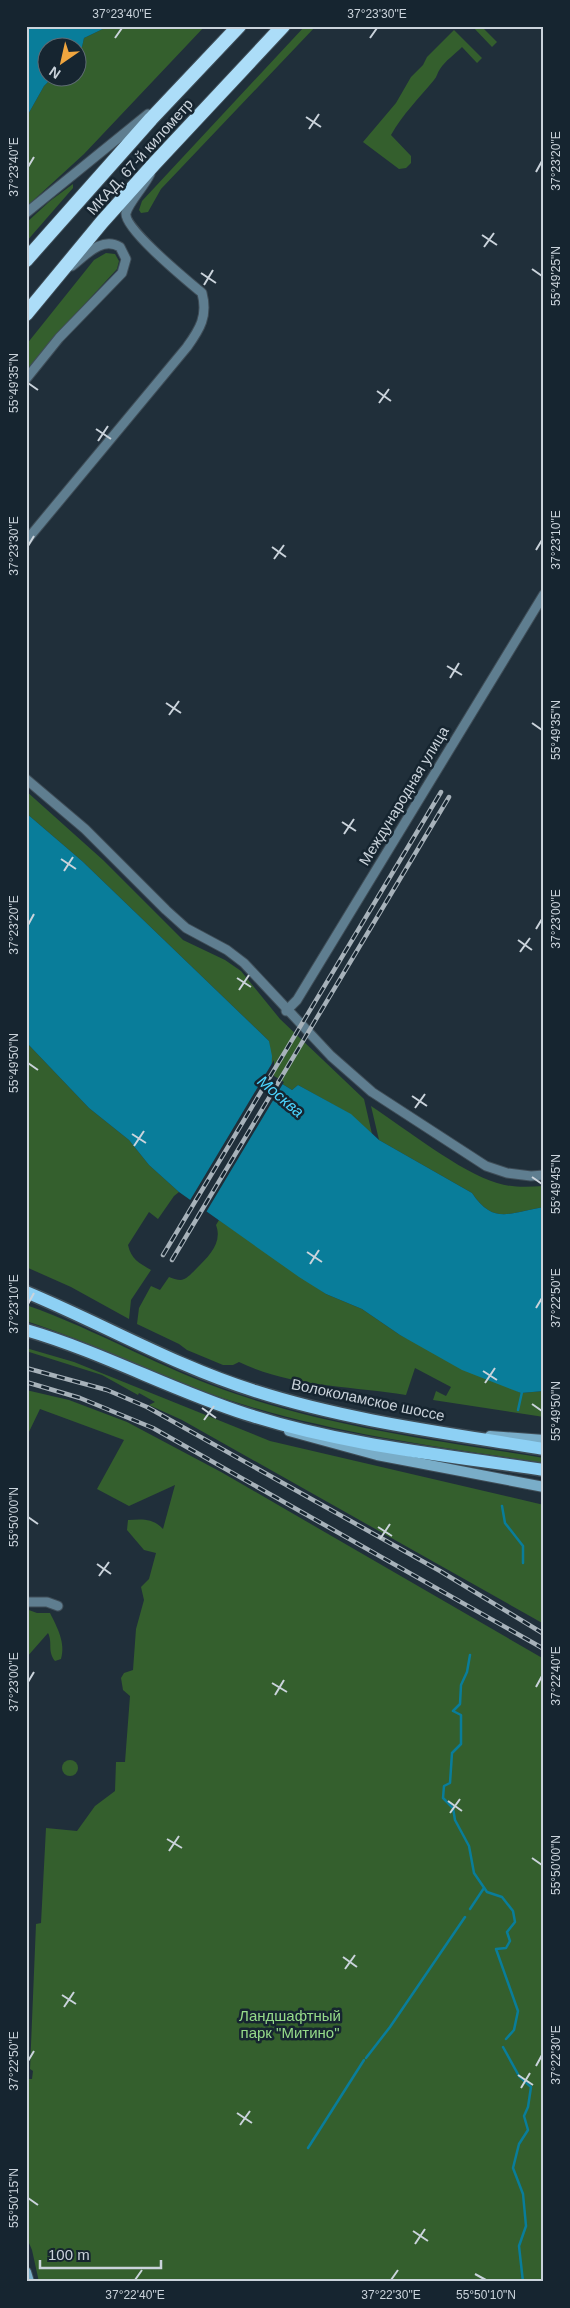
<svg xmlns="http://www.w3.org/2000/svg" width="570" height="2308" font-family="Helvetica,sans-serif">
<rect width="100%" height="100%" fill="#202f3a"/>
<g fill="#345f2d">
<path d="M109 26H205L84 154 26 207V118L44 86 52 78H78V50L82 47 84 38Z"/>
<path d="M305 26H316L161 189 148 212 141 213 139 210 142 201Z"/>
<path d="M472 26H481L497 42 492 47Z"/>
<path d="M454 30 482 58 477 63 462 47C455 54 445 61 440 69 437 73 437 77 434 80 419 98 403 114 391 135L411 156V163L406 168 399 169 363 142 396 103 411 77 423 65 427 57Z"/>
<path d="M73 184V188L26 242V223L50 201Z"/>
<path d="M106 253 115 254 119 261 117 269 58 333 26 371V345L94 260Z"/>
<path d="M26 791 103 860 183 940 225 960 241 971 280 1019 364 1099 372 1134 350 1114 298 1085 292 1090 271 1077 269 1041 82 861 26 813Z"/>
<path d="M26 1042 89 1108 129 1140 149 1165 179 1192 174 1196 158 1219 149 1212 128 1245C131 1259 139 1263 151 1270L131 1300 129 1319 71 1287 26 1267Z"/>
<path d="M371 1106C406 1129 460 1172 497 1183 513 1188 528 1187 544 1186V1207C511 1212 494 1226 472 1193L379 1140Z"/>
<path d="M219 1220 326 1294 362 1309 400 1335 521 1393 544 1391V1417L433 1400 436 1391 446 1396 451 1387 415 1368 406 1395C350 1386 290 1387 239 1362L233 1365H223L187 1350 179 1344 137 1324 139 1308 151 1286 160 1290 169 1277C172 1278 177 1280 181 1280 187 1279 192 1273 197 1268 208 1257 223 1243 216 1225Z"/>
<path d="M26 1305C98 1330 163 1370 236 1394 336 1428 440 1441 544 1458V1463C440 1447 335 1434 235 1402 164 1380 98 1344 26 1321Z"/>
<path d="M26 1348 74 1362 270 1441 544 1505V1624L182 1420 149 1405 155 1402 139 1393 138 1395 102 1375 26 1351Z"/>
<path d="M26 1390 69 1400 127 1422 221 1472 544 1659V2282H39L32 2250 26 2236V2104L29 2079H32L33 2071 30 2069 36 1924 41 1923 46 1828 77 1831 95 1806 115 1791 116 1762H125L130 1696 123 1690 121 1678 124 1673 133 1670 136 1629 144 1600 141 1587 149 1579 156 1553 144 1550 127 1530 128 1520C142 1519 153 1518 163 1529L175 1485 129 1506 97 1489 124 1440 40 1409 26 1438Z"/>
<path d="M26 1609 37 1613H50C57 1627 66 1643 61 1659L55 1661C47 1651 53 1643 48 1633L26 1658Z"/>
<circle cx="70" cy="1768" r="8"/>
</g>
<g fill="#097d9a">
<path d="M26 26H109L84 38 82 47 78 50V48H48V78H52L44 86 26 118Z"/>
<path d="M26 813 82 861 269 1041 272 1056 271 1077 292 1090 298 1085 351 1114 379 1140 472 1193C494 1226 511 1212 544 1207V1391L521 1393 462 1370 400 1335 362 1309 326 1294 299 1277 179 1192 149 1165 129 1140 89 1108 26 1042Z"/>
</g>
<path fill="#202f3a" d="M274 1060V1076L284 1082 205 1214 189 1202Z"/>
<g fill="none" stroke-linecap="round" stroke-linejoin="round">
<g stroke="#097d9a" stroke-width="2.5">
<path d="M518 1410 522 1392"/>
<path d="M502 1506 505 1523 523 1546V1563"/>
<path d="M470 1655 467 1672 461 1685 460 1704 453 1711 461 1715V1744L452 1753 450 1783 444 1786 443 1798 453 1808 455 1820 469 1846 474 1873 487 1892 502 1897 513 1911 515 1922 507 1932 510 1941 506 1948 496 1949 518 2011 514 2030 506 2039"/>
<path d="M470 1909 484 1888"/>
<path d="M503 2047 519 2076 531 2087 528 2107 524 2116 528 2130 519 2144 513 2168 523 2194 526 2226 519 2246 523 2282"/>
<path d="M366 2058 390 2027 465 1917"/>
<path d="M308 2148 364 2060"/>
</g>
<defs>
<g id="minor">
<path d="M26 213 148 114"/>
<path d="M26 379 59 338 122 273 126 259 120 247C102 236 86 255 72 266"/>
<path d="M26 541 187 347C200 329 208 316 202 293 189 282 123 228 126 213 129 202 144 187 150 174"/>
<path d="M26 779 85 829 166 910 186 928 227 950 244 963 331 1056 372 1092 486 1166 507 1173 531 1176 544 1175"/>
<path d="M286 1011 297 1000 544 594"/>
<path d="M26 1602H47L58 1606"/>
</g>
<g id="secondary">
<path d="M289 1431 377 1455 544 1487"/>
<path d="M490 1436 544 1440"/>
<path d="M26 2272 29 2282"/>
</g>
<g id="primary">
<path d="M26 1292C103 1324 175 1366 255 1391 349 1421 447 1433 544 1449"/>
<path d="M26 1330C102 1352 171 1390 246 1414 342 1445 445 1455 544 1470"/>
</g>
<g id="trunk">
<path d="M26 260 151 119 239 26"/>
<path d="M26 314 102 222 154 164 283 26"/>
</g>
</defs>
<use href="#minor" stroke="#3f4d57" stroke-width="11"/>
<use href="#secondary" stroke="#3f4d57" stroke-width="12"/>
<use href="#primary" stroke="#3f4d57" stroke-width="15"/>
<use href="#trunk" stroke="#3f4d57" stroke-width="16"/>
<use href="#minor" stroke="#5f7e90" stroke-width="9"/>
<use href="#secondary" stroke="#79adc8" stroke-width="10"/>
<use href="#primary" stroke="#8dd0f4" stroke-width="12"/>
<use href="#trunk" stroke="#acddf8" stroke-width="14"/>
<defs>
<g id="rail">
<path d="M163 1255 441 792"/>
<path d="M172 1260 449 797"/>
<path d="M26 1368 107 1390 147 1407 440 1571 544 1634"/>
<path d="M26 1382 80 1398 153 1428 544 1649"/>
</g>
</defs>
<use href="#rail" stroke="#a7b2ba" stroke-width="4.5"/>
<use href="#rail" stroke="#162530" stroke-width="2.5" stroke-dasharray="8" stroke-linecap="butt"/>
</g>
<path fill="none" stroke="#cad3db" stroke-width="2" d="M115 38 122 28M370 38 377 28M306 117 321 127M309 129 319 114M28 167 34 157M536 172 542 161M482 235 497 245M484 247 494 233M532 269 542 276M201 273 216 283M204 285 213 270M28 383 38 390M377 391 391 401M379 403 389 389M96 429 111 439M98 441 108 426M28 546 34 536M272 547 286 557M536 550 542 540M274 559 284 545M447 666 462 675M450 678 459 663M166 703 181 713M169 715 179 701M532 723 542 730M342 822 356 831M344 834 354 819M61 859 76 869M64 871 73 857M28 925 34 914M536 929 542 919M518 940 532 950M520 952 530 938M237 978 251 987M239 990 249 975M28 1063 38 1070M412 1096 427 1106M415 1108 425 1094M132 1134 146 1143M134 1146 144 1131M532 1177 542 1184M307 1252 322 1262M310 1264 319 1250M28 1304 34 1293M536 1308 542 1298M483 1371 497 1380M485 1383 495 1368M532 1404 542 1411M202 1408 216 1418M204 1420 214 1406M28 1517 38 1524M378 1527 392 1536M380 1539 390 1524M97 1564 111 1574M99 1576 109 1562M28 1682 34 1672M272 1683 287 1692M536 1687 542 1676M275 1695 284 1680M448 1801 462 1811M450 1813 460 1799M167 1839 182 1848M169 1851 179 1836M532 1858 542 1865M343 1957 357 1967M345 1969 355 1955M62 1995 76 2004M64 2007 74 1992M28 2061 34 2051M536 2066 542 2055M518 2075 533 2085M521 2088 530 2073M237 2113 252 2123M240 2125 250 2111M28 2198 38 2205M413 2231 428 2241M415 2244 425 2229M475 2274 486 2280M135 2280 142 2270M391 2280 398 2270"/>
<g text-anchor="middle" stroke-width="5" stroke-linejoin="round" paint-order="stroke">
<g font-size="15" fill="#cad3db" stroke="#162530">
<text transform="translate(140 157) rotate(-48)" y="5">МКАД, 67-й километр</text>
<text transform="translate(404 796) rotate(-59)" y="5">Международная улица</text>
<text transform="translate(368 1400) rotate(12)" y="5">Волоколамское шоссе</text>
</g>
<g font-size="15" fill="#95da89" stroke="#162530">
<text x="290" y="2021">Ландшафтный<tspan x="290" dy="17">парк "Митино"</tspan></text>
</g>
<g font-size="16" font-style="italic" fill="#4cd5ff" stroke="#162530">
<text transform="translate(281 1096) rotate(40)" y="6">Москва</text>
</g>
</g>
<rect width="570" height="2308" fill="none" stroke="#162530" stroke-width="55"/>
<g transform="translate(62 62) rotate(214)"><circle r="24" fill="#162530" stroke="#5e6b74"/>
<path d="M0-4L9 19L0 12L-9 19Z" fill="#f0a63f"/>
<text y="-8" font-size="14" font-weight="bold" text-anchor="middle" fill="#cad3db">N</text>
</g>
<path d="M40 2260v8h121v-8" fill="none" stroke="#cad3db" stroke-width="2.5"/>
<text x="48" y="2260" font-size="15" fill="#cad3db" stroke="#162530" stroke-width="4" paint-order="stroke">100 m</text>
<rect x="28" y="28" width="514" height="2252" fill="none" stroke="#cad3db" stroke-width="2"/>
<g font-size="12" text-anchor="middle" fill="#cad3db">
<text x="122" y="18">37°23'40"E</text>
<text x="377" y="18">37°23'30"E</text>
<text transform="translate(556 161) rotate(-90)" y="4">37°23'20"E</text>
<text transform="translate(14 167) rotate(-90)" y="4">37°23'40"E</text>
<text transform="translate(556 276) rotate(-90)" y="4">55°49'25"N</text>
<text transform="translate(14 383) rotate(-90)" y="4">55°49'35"N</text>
<text transform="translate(556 540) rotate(-90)" y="4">37°23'10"E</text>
<text transform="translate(14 546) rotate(-90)" y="4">37°23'30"E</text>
<text transform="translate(556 730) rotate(-90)" y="4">55°49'35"N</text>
<text transform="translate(556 919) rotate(-90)" y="4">37°23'00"E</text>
<text transform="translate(14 925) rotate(-90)" y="4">37°23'20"E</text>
<text transform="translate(14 1063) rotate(-90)" y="4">55°49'50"N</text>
<text transform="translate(556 1184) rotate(-90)" y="4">55°49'45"N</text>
<text transform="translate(556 1298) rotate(-90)" y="4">37°22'50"E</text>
<text transform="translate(14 1304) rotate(-90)" y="4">37°23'10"E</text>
<text transform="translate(556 1411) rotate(-90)" y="4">55°49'50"N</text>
<text transform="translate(14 1517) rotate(-90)" y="4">55°50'00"N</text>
<text transform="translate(556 1676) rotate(-90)" y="4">37°22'40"E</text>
<text transform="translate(14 1682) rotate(-90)" y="4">37°23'00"E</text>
<text transform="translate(556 1865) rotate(-90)" y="4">55°50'00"N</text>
<text transform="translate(556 2055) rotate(-90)" y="4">37°22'30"E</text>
<text transform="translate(14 2061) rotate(-90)" y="4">37°22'50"E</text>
<text transform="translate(14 2198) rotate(-90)" y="4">55°50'15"N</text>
<text x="135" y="2299">37°22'40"E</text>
<text x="391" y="2299">37°22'30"E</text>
<text x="486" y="2299">55°50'10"N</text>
</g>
</svg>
